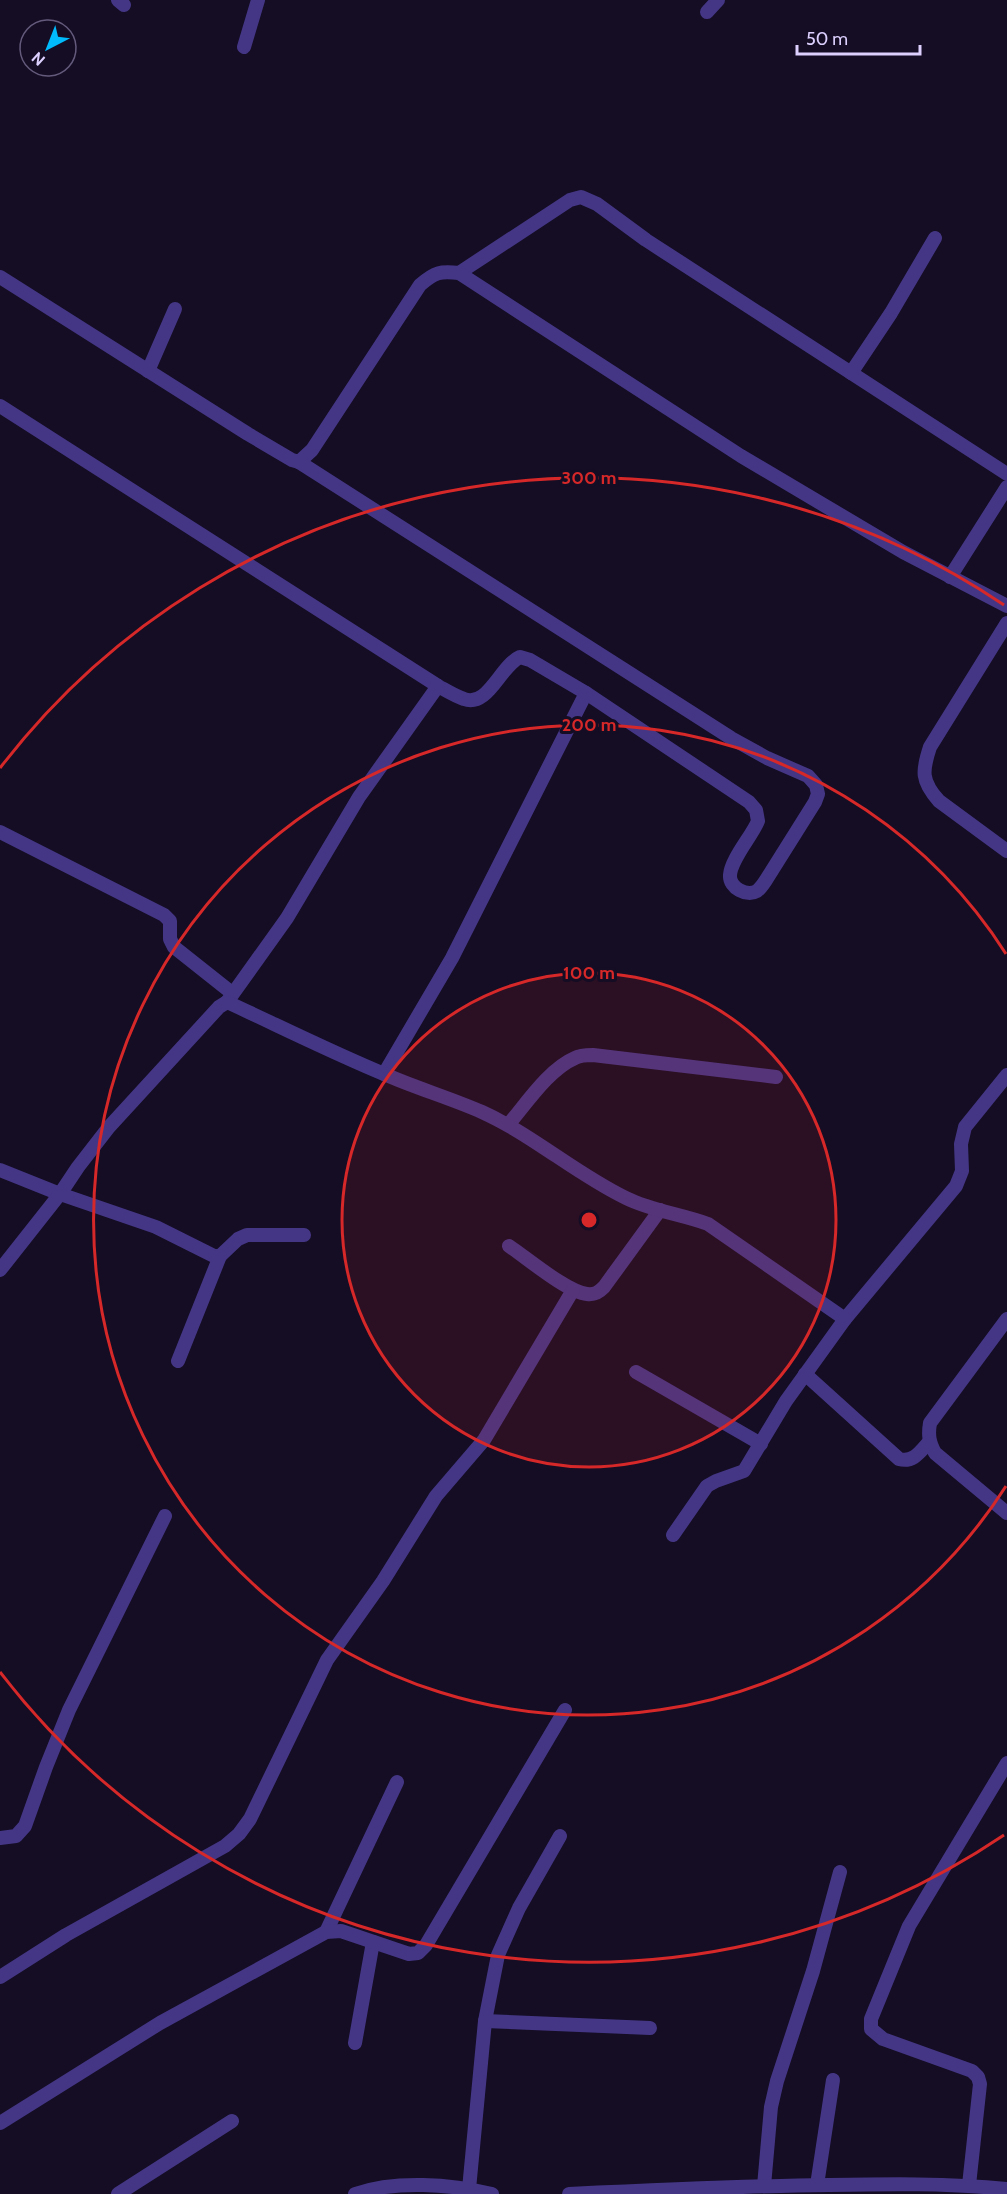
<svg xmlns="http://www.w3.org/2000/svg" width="1007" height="2194" font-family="Cabin,sans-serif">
<rect width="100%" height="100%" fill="#140d24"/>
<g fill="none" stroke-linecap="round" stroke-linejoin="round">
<g stroke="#453685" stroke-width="14">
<path d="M118 0 124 5"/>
<path d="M707 12 718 0"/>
<path d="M244 47 258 0"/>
<path d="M459 273 570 200 581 197 597 204 646 240 1007 474"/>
<path d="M0 277 248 434 292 460 299 462 312 450 420 285C435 272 440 271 459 273L741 456 903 552 1007 606"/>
<path d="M148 371 175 309"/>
<path d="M851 373 891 313 935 238"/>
<path d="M0 406 438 686C447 691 455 696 464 699 488 708 500 666 520 657L530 660 586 693 749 802 756 810 758 821C752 836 731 859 730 875 729 888 747 897 757 891 761 888 764 883 766 880L815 802 818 794 816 785 808 776 767 758 731 738 299 462"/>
<path d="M950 577 1007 487"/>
<path d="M1007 623 930 747C922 771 921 781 939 801L1007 851"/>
<path d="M0 832 164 915 170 921V939L174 947 232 993"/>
<path d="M227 1002 287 918 359 797 438 686"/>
<path d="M384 1074 452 958 586 693"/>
<path d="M508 1125C526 1104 549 1069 575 1058 580 1055 587 1055 593 1055L776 1077"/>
<path d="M0 1170 60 1194 156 1227 214 1256H220L238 1239 247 1235H304"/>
<path d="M509 1246C527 1258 567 1292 587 1294 595 1295 599 1292 604 1287L660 1210"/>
<path d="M0 1270 60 1194 78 1167 109 1127 219 1007 227 1002C279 1026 331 1052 384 1074 416 1088 450 1098 482 1112 533 1135 576 1174 626 1198 652 1211 681 1214 708 1224L845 1319 956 1186 962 1171 961 1144 965 1127 1007 1075"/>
<path d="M1007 1319 930 1423C928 1435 929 1442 935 1453L1007 1513"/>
<path d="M178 1361 220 1256"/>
<path d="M636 1372 761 1444"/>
<path d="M805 1374 899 1459C913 1463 920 1452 929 1442"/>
<path d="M673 1535 707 1486 716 1481 744 1471 786 1401 845 1319"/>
<path d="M0 1838 16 1836 25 1826 46 1767 69 1710 165 1516"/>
<path d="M326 1932 397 1782"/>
<path d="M0 1977 66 1935 225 1846 239 1834 250 1819 327 1660 383 1581 436 1496 484 1440 573 1290"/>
<path d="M485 2021 650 2028"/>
<path d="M355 2043 373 1942"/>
<path d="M0 2123 160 2023 326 1932 341 1931 409 1954 418 1953 426 1945 565 1710"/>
<path d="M817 2185 833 2080"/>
<path d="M969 2185 980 2084 978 2077 972 2071 883 2039 871 2029V2019L909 1926 1007 1763"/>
<path d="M764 2186 771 2107 777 2081 813 1971 840 1872"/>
<path d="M469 2189 485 2021 498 1955 519 1908 560 1836"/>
<path d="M118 2194 232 2121"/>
<path d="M355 2194C395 2180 451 2184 492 2194"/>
<path d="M569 2194C655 2190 742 2186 829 2185 888 2184 948 2183 1007 2189"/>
</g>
</g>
<circle cx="589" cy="1220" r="247" fill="#d62828" fill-opacity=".12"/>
<g fill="none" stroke="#d62828" stroke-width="3">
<circle cx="589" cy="1220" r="247"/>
<path d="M1006 1486A495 495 0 1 1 1006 954"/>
<path d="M1004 1835A742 742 0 0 1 0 1672M0 768A742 742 0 0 1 1004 605"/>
</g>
<circle cx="589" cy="1220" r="9" fill="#d62828" stroke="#140d24" stroke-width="3"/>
<g font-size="18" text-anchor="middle" font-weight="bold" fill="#d62828" stroke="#140d24" stroke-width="6" stroke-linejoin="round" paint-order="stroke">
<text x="589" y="484">300 m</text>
<text x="589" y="731">200 m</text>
<text x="589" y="979">100 m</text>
</g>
<g transform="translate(48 48) rotate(222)"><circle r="28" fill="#140d24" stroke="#645b7c" stroke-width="1.5"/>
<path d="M0-4.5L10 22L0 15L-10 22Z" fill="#00bafb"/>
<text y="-9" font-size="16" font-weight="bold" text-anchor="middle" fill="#ddd0ff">N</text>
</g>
<path d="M797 45v9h123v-9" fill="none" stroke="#ddd0ff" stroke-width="3"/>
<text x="806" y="45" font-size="18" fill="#ddd0ff" stroke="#140d24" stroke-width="4.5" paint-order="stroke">50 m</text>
</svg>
